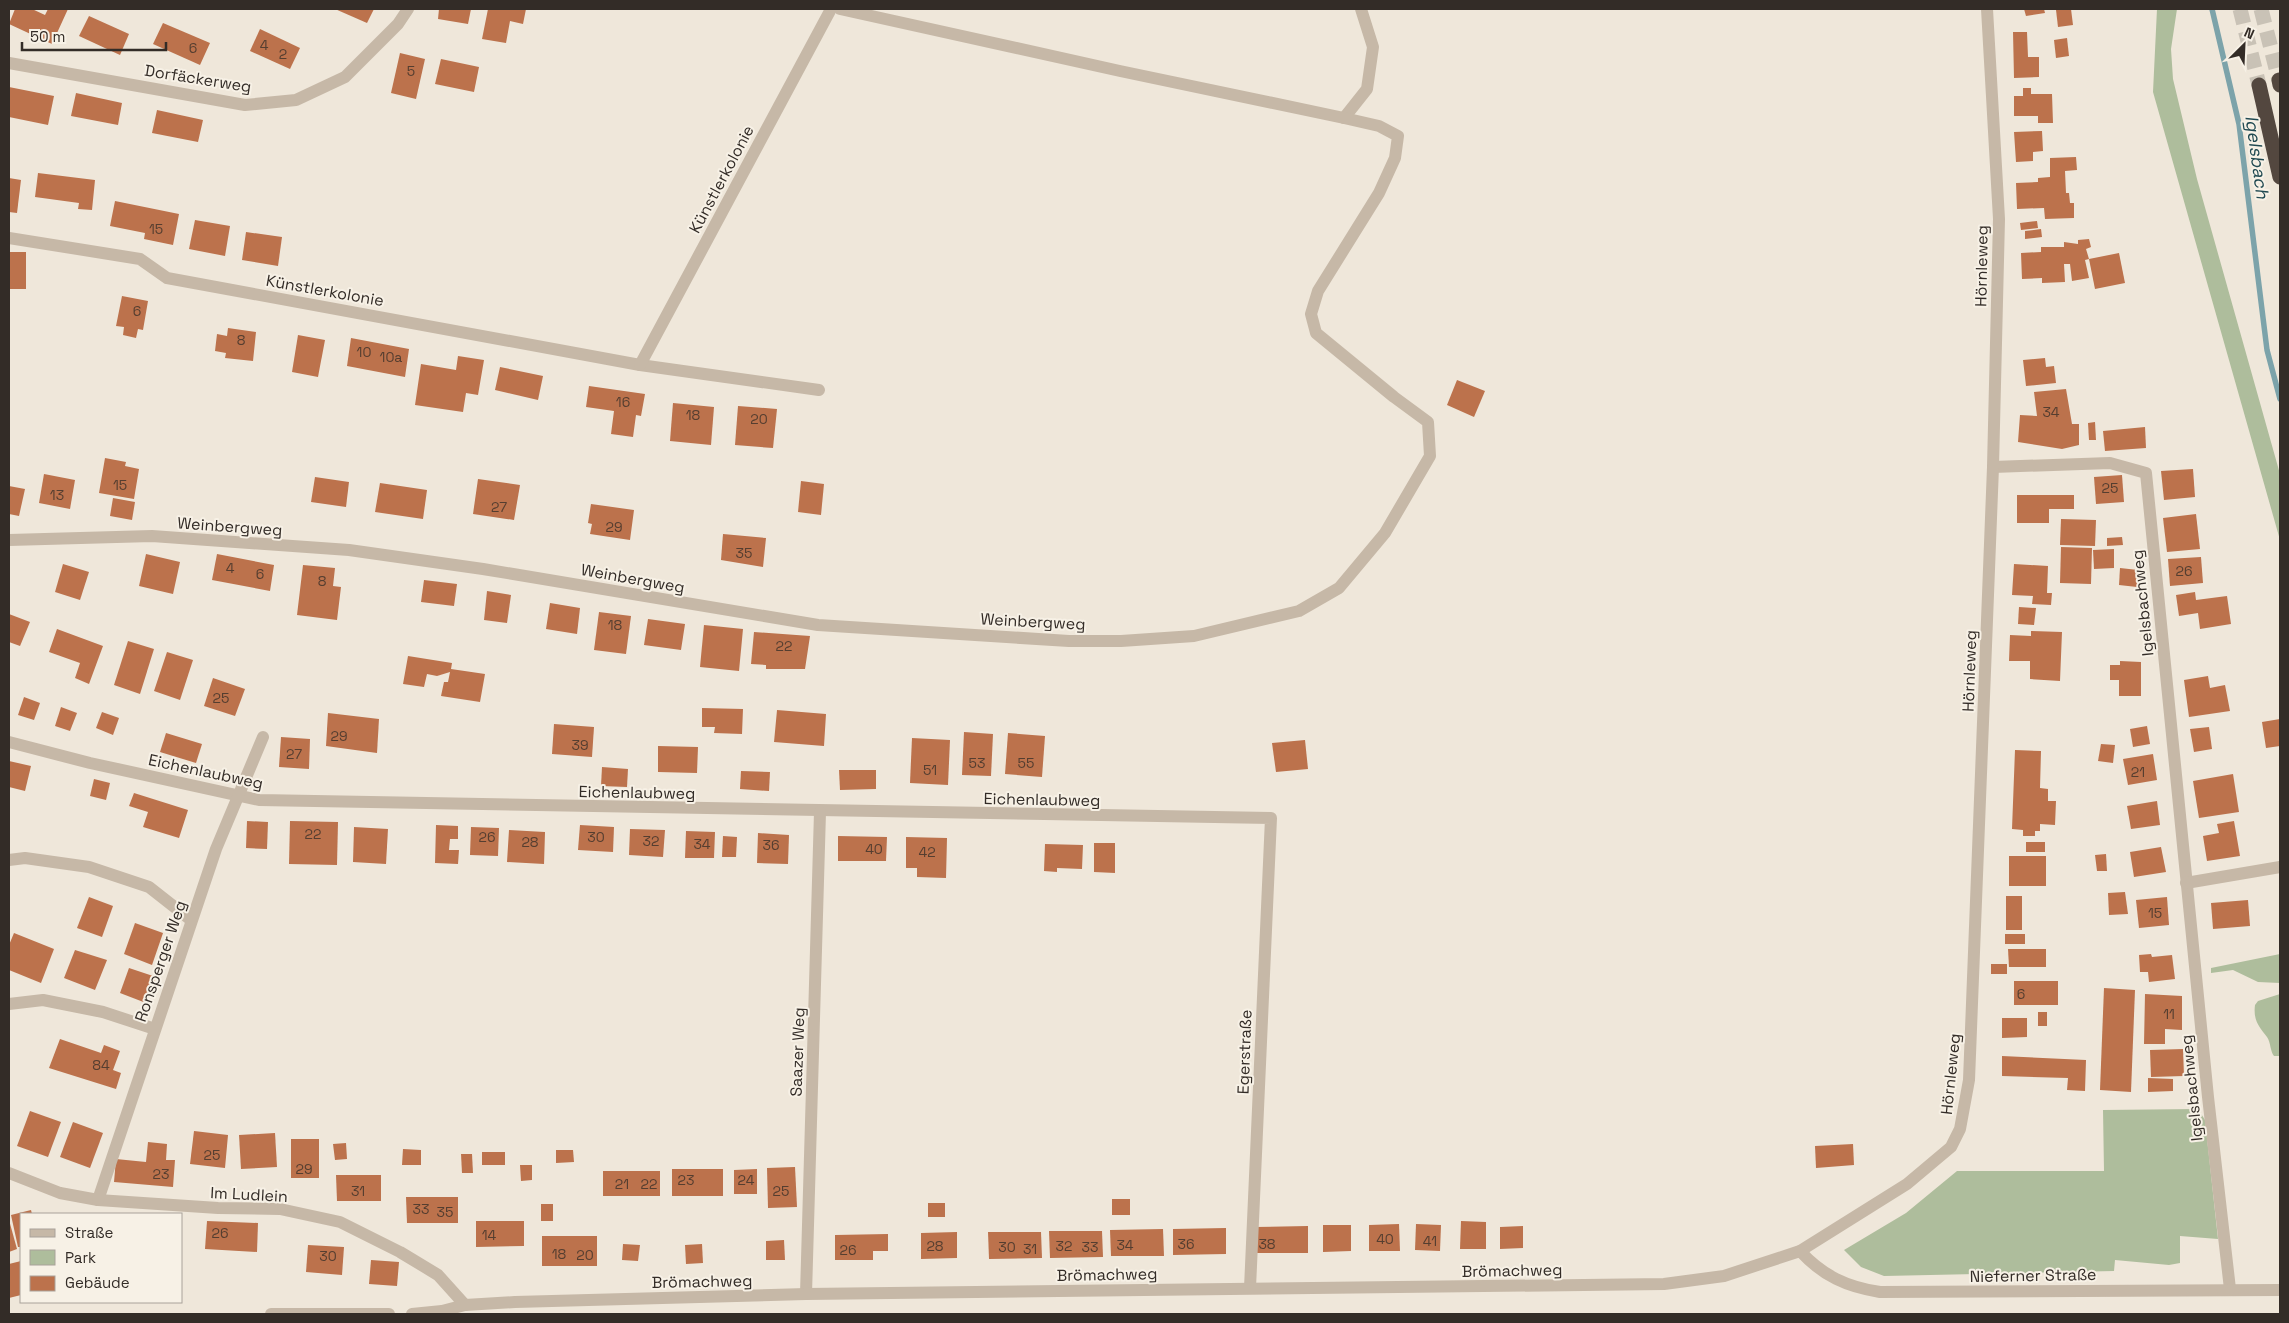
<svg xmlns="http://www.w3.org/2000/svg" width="2289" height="1323" font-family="'Space Grotesk',sans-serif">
<rect width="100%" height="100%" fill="#efe7da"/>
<g fill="#aebd9c">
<path d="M2157 9H2177L2171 49 2173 79 2197 179 2280 474V540L2153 92Z"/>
<path d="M2280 954V983L2258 982 2233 970 2211 973V968Z"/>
<path d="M2280 994V1056H2274C2270 1051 2271 1043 2267 1037 2259 1027 2253 1020 2255 1005L2258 1001Z"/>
<path d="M2198 1109 2205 1120 2218 1239 2180 1236V1263L2169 1265 2115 1260 2114 1271 1884 1276 1861 1267 1844 1250 1906 1213 1957 1171H2104L2103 1110Z"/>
</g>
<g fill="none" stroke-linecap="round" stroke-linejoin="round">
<path stroke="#7ca3aa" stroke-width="5.5" d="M2212 9 2239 124 2267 350 2280 399"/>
</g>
<g fill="#bc724c">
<path d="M15 9H32L45 15 48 9H68L52 44 9 24Z"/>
<path d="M335 9H374L367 23Z"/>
<path d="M439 9H471L468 24 438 19Z"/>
<path d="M488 9H526L523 24 510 21 506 43 482 39Z"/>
<path d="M2024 9H2044L2045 13 2026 16Z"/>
<path d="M2071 9 2073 25 2058 27 2056 10Z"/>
<path d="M89 16 129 34 120 55 79 36Z"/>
<path d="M163 23 210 43 200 65 153 44Z"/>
<path d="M260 29 300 48 290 69 250 51Z"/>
<path d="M2013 32H2027L2028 57H2039V77L2014 78Z"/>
<path d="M2067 38 2069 56 2056 58 2054 40Z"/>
<path d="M400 53 425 59 416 99 391 93Z"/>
<path d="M441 59 479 67 474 92 435 84Z"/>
<path d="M9 87 54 96 48 125 9 117Z"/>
<path d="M2023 88H2031V94H2052L2053 123H2038V116H2014V96H2023Z"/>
<path d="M76 93 122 103 118 125 71 116Z"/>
<path d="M157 110 203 120 198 142 152 133Z"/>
<path d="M2042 131 2043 151 2033 152V161L2016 162 2014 132Z"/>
<path d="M2076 157 2077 170 2065 171 2066 193H2069L2070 203H2074V218L2045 219 2044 208 2017 209 2016 183 2038 182V178L2050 177V158Z"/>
<path d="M38 173 95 180 92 210 78 209 79 203 35 197Z"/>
<path d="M9 178 21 180 17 213 9 212Z"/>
<path d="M115 201 179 214 173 245 144 239 145 233 110 226Z"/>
<path d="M195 220 230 226 225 256 189 249Z"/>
<path d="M2037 221 2038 228 2021 230 2020 223Z"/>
<path d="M2041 229 2042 237 2025 239V231Z"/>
<path d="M246 232 282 237 278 266 242 260Z"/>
<path d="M2089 239 2091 247 2086 249 2089 259 2085 260 2089 278 2072 281 2070 264H2064L2065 282 2042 283V278L2022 279 2021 253 2041 252V247H2064V242L2078 244V240Z"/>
<rect x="9" y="252" width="17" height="37"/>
<path d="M2119 253 2125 283 2095 289 2089 259Z"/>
<path d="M122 296 148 301 143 330 138 329 136 338 123 335 124 327 116 326Z"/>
<path d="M228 328 256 332 253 361 225 358 226 353 215 351 217 334 227 336Z"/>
<path d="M298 335 325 340 318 377 292 372Z"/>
<path d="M351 338 409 349 405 377 347 366Z"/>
<path d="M458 356 484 360 478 395 466 393 463 412 415 405 421 364 456 370Z"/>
<path d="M2045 358 2046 367 2054 366 2056 383 2026 386 2023 360Z"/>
<path d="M500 367 543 376 538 400 495 390Z"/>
<path d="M1457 380 1485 391 1474 417 1447 405Z"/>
<path d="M589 386 645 394 641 416 636 415 633 437 611 434 614 411 586 407Z"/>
<path d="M2066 389 2072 424H2079V445L2062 449 2018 442 2020 415 2037 416 2034 392Z"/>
<path d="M673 403 714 407 711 445 670 441Z"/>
<path d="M738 406 777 409 773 448 735 445Z"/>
<path d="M2095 422 2096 440H2089L2088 423Z"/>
<path d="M2145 427 2146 448 2105 451 2103 431Z"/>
<path d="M105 458 126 462 125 466 139 469 134 499 99 493Z"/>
<path d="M2193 469 2195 497 2164 500 2161 471Z"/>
<path d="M44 474 75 480 70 509 39 503Z"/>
<path d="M2122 475 2124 502 2096 504 2094 477Z"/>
<path d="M315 477 349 482 346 507 311 502Z"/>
<path d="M478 479 520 485 514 520 473 514Z"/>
<path d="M801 481 824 484 821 515 798 512Z"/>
<path d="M380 483 427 490 423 519 375 512Z"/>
<path d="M9 486 25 489 19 516 9 514Z"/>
<path d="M2017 495H2074V509H2049V523H2017Z"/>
<path d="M113 498 135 502 132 520 110 516Z"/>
<path d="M591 504 634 510 630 540 590 534 592 524 588 523Z"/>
<path d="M2196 514 2200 549 2167 552 2163 518Z"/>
<path d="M2061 519 2096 520 2095 546 2060 545Z"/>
<path d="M723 534 766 538 763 567 721 560Z"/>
<path d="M2122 537 2123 545 2107 546V538Z"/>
<path d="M2061 547 2092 548 2091 584 2060 583Z"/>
<path d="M2114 549V568L2094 569 2093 550Z"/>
<path d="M146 554 180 562 173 594 139 586Z"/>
<path d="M217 554 274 565 270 591 212 580Z"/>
<path d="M2201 557 2203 583 2170 586 2168 559Z"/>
<path d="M63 564 89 572 80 600 55 592Z"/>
<path d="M2014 564 2048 566 2047 593H2052L2051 605 2032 604 2033 596 2012 595Z"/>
<path d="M303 565 335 568 333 586 341 587 337 620 297 615Z"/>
<path d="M2120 568 2138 570 2137 587 2119 585Z"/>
<path d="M424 580 457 584 454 606 421 602Z"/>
<path d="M487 591 511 595 507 623 484 620Z"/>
<path d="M2195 592 2196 600 2227 596 2231 624 2200 629 2198 613 2179 616 2176 595Z"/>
<path d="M550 603 580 608 577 634 546 629Z"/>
<path d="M2019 607 2036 608 2034 625 2018 624Z"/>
<path d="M599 612 631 616 626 654 594 650Z"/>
<path d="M9 614 30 622 20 646 9 642Z"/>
<path d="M648 619 685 624 681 650 644 645Z"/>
<path d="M704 625 743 629 739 671 700 667Z"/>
<path d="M57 629 103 646 89 684 75 678 80 663 49 652Z"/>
<path d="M2031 631 2062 632 2060 681 2030 679V661H2009L2010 635 2031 636Z"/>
<path d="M754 632 810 636 805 669H766V665L751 664Z"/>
<path d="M128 641 154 649 140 694 114 685Z"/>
<path d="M167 652 193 660 180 700 154 691Z"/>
<path d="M408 656 452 663 451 669 485 674 480 702 441 696 444 682H448L450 672 437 676 427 674 424 687 403 684Z"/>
<path d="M2120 661 2141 662V696H2119V680H2110V665H2120Z"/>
<path d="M2208 676 2210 688 2225 685 2230 711 2189 717 2184 680Z"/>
<path d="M213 678 245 689 235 716 204 706Z"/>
<path d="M24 697 40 703 34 720 18 715Z"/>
<path d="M61 707 77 713 70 731 55 726Z"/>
<path d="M702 708 743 709 742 734 714 733 715 727H702Z"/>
<path d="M777 710 826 714 824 746 774 742Z"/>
<path d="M102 712 119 718 113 735 96 728Z"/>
<path d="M328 713 379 719 377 753 326 746Z"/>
<path d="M2280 719V746L2266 748 2262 722Z"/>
<path d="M554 724 594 727 592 757 552 754Z"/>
<path d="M2147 726 2150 744 2133 747 2130 729Z"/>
<path d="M2209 727 2212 749 2194 752 2190 729Z"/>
<path d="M964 732 993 734 991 776 962 775Z"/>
<path d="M166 733 202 744 196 763 160 752Z"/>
<path d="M1008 733 1045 736 1042 777 1005 774Z"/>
<path d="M281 737 310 739 309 769 279 767Z"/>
<path d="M912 738 950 740 948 785 910 783Z"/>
<path d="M1305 740 1308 769 1276 772 1272 743Z"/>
<path d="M2101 744 2115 745 2113 763 2098 761Z"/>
<path d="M658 746 698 747 697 773 658 772Z"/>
<path d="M2015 750 2041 751 2040 788 2048 789V801H2056L2055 825 2040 824V831H2035V836H2023V830L2012 829Z"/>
<path d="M2153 754 2157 780 2128 785 2123 759Z"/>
<path d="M9 761 31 766 25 791 9 787Z"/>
<path d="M602 767 628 769 627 787 601 786Z"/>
<path d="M839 770H876V789L840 790Z"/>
<path d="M741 771 770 772 769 791 740 789Z"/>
<path d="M2233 774 2239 812 2199 818 2193 781Z"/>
<path d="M94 779 110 783 106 800 90 796Z"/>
<path d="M134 793 188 810 179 838 143 827 148 812 129 806Z"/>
<path d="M2157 801 2160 825 2131 829 2127 806Z"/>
<path d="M247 821 268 822 267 849 246 848Z"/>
<path d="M290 821 338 822 337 865 289 864Z"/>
<path d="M2234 821 2240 856 2207 861 2203 836 2219 833 2217 824Z"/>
<path d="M436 825 458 826V839H450L449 850H459L458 864 435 863Z"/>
<path d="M580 825 614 827 613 852 578 850Z"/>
<path d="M354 827 388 829 386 864 353 862Z"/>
<path d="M471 827 499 828 498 856 470 855Z"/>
<path d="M630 829 665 830 663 857 629 855Z"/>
<path d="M509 830 545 832 544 864 507 862Z"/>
<path d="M686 831 715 832 714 858H685Z"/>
<path d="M758 833 789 835 788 864 757 863Z"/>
<path d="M723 836 737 837 736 857H722Z"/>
<path d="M838 836 887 837 886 861H838Z"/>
<path d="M906 837 947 838 946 878 917 877V868H906Z"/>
<rect x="2026" y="842" width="19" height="10"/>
<path d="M1094 843H1115V873L1094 872Z"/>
<path d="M1045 844 1083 845 1082 869 1057 868V872L1044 871Z"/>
<path d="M2161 847 2166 872 2134 877 2130 852Z"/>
<path d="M2106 854 2107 871H2097L2095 855Z"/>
<rect x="2009" y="856" width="37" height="30"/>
<path d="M2125 892 2128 914 2109 915 2108 893Z"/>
<rect x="2006" y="896" width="16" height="34"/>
<path d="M89 897 113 906 102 937 77 928Z"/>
<path d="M2167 897 2169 925 2139 928 2136 900Z"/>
<path d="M2248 900 2250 926 2213 929 2211 903Z"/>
<path d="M135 923 163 933 152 965 124 954Z"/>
<path d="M14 933 54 949 41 983 9 970V945Z"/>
<rect x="2005" y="934" width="20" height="10"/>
<path d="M2008 949H2046V967H2009Z"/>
<path d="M75 950 107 960 95 990 64 978Z"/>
<path d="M2151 954 2152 957 2172 955 2175 979 2149 982 2148 972H2140L2139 955Z"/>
<rect x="1991" y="964" width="16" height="10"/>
<path d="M129 968 156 977 146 1003 120 993Z"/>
<rect x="2014" y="981" width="44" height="24"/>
<path d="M2104 988 2135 990 2131 1092 2100 1090Z"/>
<path d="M2145 994 2182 996V1030L2165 1029V1044H2144Z"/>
<rect x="2038" y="1012" width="9" height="14"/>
<path d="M2002 1018H2027V1037L2002 1038Z"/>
<path d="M60 1039 101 1053 104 1045 120 1051 113 1070 121 1073 116 1089 49 1068Z"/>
<path d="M2183 1049 2184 1076 2151 1077 2150 1050Z"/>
<path d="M2002 1056 2086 1060 2085 1091 2067 1090 2068 1078 2002 1076Z"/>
<path d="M2148 1078 2173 1079V1091L2148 1092Z"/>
<path d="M30 1111 61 1122 48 1157 17 1146Z"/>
<path d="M73 1122 103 1133 90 1168 60 1157Z"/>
<path d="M194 1131 228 1135 225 1168 190 1164Z"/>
<path d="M275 1133 277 1167 241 1169 239 1135Z"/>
<rect x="291" y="1139" width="28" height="39"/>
<path d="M148 1142 167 1144 166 1160H175L173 1187 114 1182 116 1159 146 1162Z"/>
<path d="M346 1143 347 1159 335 1160 333 1144Z"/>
<path d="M1853 1144 1854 1165 1816 1168 1815 1146Z"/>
<path d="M403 1149 421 1150V1165H402Z"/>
<path d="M556 1150H573L574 1162 556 1163Z"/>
<rect x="482" y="1152" width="23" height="13"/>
<path d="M461 1154H472L473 1173H462Z"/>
<path d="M520 1165H532V1180L521 1181Z"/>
<path d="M795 1167 797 1207 768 1208 767 1168Z"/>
<rect x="672" y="1169" width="51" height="27"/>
<path d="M757 1169V1194H734V1170Z"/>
<rect x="603" y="1171" width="57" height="25"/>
<path d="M336 1175H381V1201H337Z"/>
<path d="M406 1197H458V1223H407Z"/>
<rect x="1112" y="1199" width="18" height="16"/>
<rect x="928" y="1203" width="17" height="14"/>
<rect x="541" y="1204" width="12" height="17"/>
<path d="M31 1210 32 1214H21V1247H18L11 1215Z"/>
<path d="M9 1220 17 1249 9 1252Z"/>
<path d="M207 1221 258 1223 257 1252 205 1249Z"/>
<path d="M476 1221H524V1246L476 1247Z"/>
<path d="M1461 1221 1486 1222V1249H1460Z"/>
<path d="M1399 1224 1400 1251H1369V1225Z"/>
<path d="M1416 1224 1441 1225 1440 1251 1415 1250Z"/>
<path d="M1323 1225H1351V1251L1323 1252Z"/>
<path d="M1308 1226V1253H1255V1227Z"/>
<path d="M1523 1226V1248L1500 1249V1227Z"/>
<path d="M1226 1228V1254L1173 1255V1229Z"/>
<path d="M1163 1229 1164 1256H1111L1110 1230Z"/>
<path d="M1049 1231H1102L1103 1257 1050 1258Z"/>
<path d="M957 1232V1258L921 1259V1233Z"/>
<path d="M988 1232H1041L1042 1258 989 1259Z"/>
<path d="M888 1234V1251H873V1260H835V1235Z"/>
<rect x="542" y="1236" width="55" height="30"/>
<path d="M784 1240 785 1260H766V1241Z"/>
<path d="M623 1244 640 1245 638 1261 622 1260Z"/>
<path d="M702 1244 703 1263 686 1264 685 1245Z"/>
<path d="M308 1245 344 1247 342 1275 306 1272Z"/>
<path d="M371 1260 399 1262 397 1286 369 1284Z"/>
<path d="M21 1261V1295L9 1298V1264Z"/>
</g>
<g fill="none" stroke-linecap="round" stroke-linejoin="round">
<g stroke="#c9c2b6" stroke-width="15" stroke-dasharray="15 8" stroke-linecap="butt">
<path d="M2240 9 2259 85"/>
<path d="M2261 9 2279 80"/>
</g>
<g stroke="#c6b8a7" stroke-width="12">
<path d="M9 63 245 105 296 100 345 77 398 24 408 9"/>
<path d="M1344 118 1367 89 1373 47 1361 9"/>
<path d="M9 238 140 259 167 278 640 365 819 390"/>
<path d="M640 365 831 9"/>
<path d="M1993 467 2110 463 2146 473 2208 1097 2230 1289"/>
<path d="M9 540 152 536 349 550 483 569 818 625 1069 641H1121L1194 636 1299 611 1339 588 1385 533 1430 456 1428 422 1394 397 1316 333 1311 314 1318 291 1379 193 1395 158 1398 136 1379 126 1344 118 1120 71 840 9"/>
<path d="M9 742 90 763 259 800 1271 818 1250 1288"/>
<path d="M9 860 25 858 89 867 149 887 191 920"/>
<path d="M2186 883 2280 867"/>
<path d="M9 1004 43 1000 103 1012 155 1029"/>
<path d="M9 1173 60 1193 98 1200 218 1208 280 1209 340 1222 400 1252 438 1275 465 1305"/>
<path d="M98 1200 216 849 263 737"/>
<path d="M1800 1251C1823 1276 1847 1287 1880 1292L2280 1290"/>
<path d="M806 1294 820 812"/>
<path d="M271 1314H389"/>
<path d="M412 1314 442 1311 465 1305 515 1302 806 1294 1664 1284 1724 1276 1800 1251 1907 1184 1951 1147 1960 1129 1969 1080 1993 467 1999 219 1987 9"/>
</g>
<g stroke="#53473f" stroke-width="15">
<path d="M2279 80 2280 85"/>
<path d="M2259 85 2280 177"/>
</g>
</g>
<g text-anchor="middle" stroke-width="4" stroke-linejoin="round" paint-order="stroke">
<g font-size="14" fill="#553e30">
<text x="264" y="50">4</text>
<text x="193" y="53">6</text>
<text x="283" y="59">2</text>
<text x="411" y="76">5</text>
<text x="156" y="234">15</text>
<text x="137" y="316">6</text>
<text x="241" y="345">8</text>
<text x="364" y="357">10</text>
<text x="391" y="362">10a</text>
<text x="623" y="407">16</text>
<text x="2051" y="417">34</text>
<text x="693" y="420">18</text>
<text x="759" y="424">20</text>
<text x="120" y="490">15</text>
<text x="2110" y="493">25</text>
<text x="57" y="500">13</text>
<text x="499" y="512">27</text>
<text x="614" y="532">29</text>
<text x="744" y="558">35</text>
<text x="230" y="573">4</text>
<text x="2184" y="576">26</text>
<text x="260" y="579">6</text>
<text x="322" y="586">8</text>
<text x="615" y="630">18</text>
<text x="784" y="651">22</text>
<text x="221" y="703">25</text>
<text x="339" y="741">29</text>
<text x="580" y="750">39</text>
<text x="294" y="759">27</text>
<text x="977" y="768">53</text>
<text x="1026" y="768">55</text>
<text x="930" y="775">51</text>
<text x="2138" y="777">21</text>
<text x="313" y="839">22</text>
<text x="487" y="842">26</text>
<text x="596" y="842">30</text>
<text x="651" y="846">32</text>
<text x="530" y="847">28</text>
<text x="702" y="849">34</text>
<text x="771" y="850">36</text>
<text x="874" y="854">40</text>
<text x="927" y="857">42</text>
<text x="2155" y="918">15</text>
<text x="2021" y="999">6</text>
<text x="2169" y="1019">11</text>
<text x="101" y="1070">84</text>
<text x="212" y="1160">25</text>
<text x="304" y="1174">29</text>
<text x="161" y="1179">23</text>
<text x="686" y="1185">23</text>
<text x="746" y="1185">24</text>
<text x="622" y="1189">21</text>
<text x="649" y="1189">22</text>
<text x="358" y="1196">31</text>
<text x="781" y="1196">25</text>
<text x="421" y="1214">33</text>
<text x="445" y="1217">35</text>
<text x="220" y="1238">26</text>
<text x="489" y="1240">14</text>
<text x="1385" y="1244">40</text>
<text x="1430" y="1246">41</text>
<text x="1186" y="1249">36</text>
<text x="1267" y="1249">38</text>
<text x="1125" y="1250">34</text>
<text x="935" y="1251">28</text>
<text x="1064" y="1251">32</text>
<text x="1007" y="1252">30</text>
<text x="1090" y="1252">33</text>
<text x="1030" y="1254">31</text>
<text x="848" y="1255">26</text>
<text x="559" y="1259">18</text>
<text x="585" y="1260">20</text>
<text x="328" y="1261">30</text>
</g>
<g font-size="16" fill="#332c27" stroke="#f7f1e6">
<text transform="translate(198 78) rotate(9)" y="6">Dorfäckerweg</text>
<text transform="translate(721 179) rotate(-62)" y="6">Künstlerkolonie</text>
<text transform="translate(1981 266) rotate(-89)" y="6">Hörnleweg</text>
<text transform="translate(325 290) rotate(10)" y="6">Künstlerkolonie</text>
<text transform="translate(230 526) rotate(4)" y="6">Weinbergweg</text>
<text transform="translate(633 578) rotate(10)" y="6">Weinbergweg</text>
<text transform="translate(2142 603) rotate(-96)" y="6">Igelsbachweg</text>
<text transform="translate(1033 621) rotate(3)" y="6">Weinbergweg</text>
<text transform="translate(1969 671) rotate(-88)" y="6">Hörnleweg</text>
<text transform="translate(206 771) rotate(12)" y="6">Eichenlaubweg</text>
<text transform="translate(637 792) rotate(1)" y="6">Eichenlaubweg</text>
<text transform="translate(1042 799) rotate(1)" y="6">Eichenlaubweg</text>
<text transform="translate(160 961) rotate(-71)" y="6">Ronsperger Weg</text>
<text transform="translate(797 1052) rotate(-88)" y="6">Saazer Weg</text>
<text transform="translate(1244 1052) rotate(-88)" y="6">Egerstraße</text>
<text transform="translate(1950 1074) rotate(-84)" y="6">Hörnleweg</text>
<text transform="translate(2191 1088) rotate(-96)" y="6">Igelsbachweg</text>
<text transform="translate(249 1194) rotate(3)" y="6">Im Ludlein</text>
<text transform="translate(1512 1270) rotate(-1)" y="6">Brömachweg</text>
<text transform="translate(1107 1274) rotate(-1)" y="6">Brömachweg</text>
<text transform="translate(2033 1275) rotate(-1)" y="6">Nieferner Straße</text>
<text transform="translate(702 1281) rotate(-1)" y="6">Brömachweg</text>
</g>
<g font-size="18" font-style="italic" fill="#204951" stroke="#f7f1e6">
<text transform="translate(2257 157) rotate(82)" y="6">Igelsbach</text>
</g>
</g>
<rect width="2289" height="1323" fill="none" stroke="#332c27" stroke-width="20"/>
<rect x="20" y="1213" width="162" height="90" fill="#f7f1e6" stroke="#a9a29a"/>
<rect x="30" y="1229" width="25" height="8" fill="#c6b8a7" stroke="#a9a29a"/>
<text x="65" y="1238" font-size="15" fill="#332c27">Straße</text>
<rect x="30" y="1250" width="25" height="15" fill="#aebd9c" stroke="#a9a29a"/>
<text x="65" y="1263" font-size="15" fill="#332c27">Park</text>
<rect x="30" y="1276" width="25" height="15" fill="#bc724c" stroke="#a9a29a"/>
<text x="65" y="1288" font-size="15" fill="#332c27">Gebäude</text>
<g transform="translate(2244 45) rotate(24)" stroke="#f7f1e6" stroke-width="4" paint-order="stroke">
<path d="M0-4L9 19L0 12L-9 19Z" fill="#332c27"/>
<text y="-8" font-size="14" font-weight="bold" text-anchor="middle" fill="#332c27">N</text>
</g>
<path d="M22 42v8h144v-8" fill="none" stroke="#332c27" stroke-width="2.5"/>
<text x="30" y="42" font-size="15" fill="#332c27" stroke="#f7f1e6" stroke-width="4" paint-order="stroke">50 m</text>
</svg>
